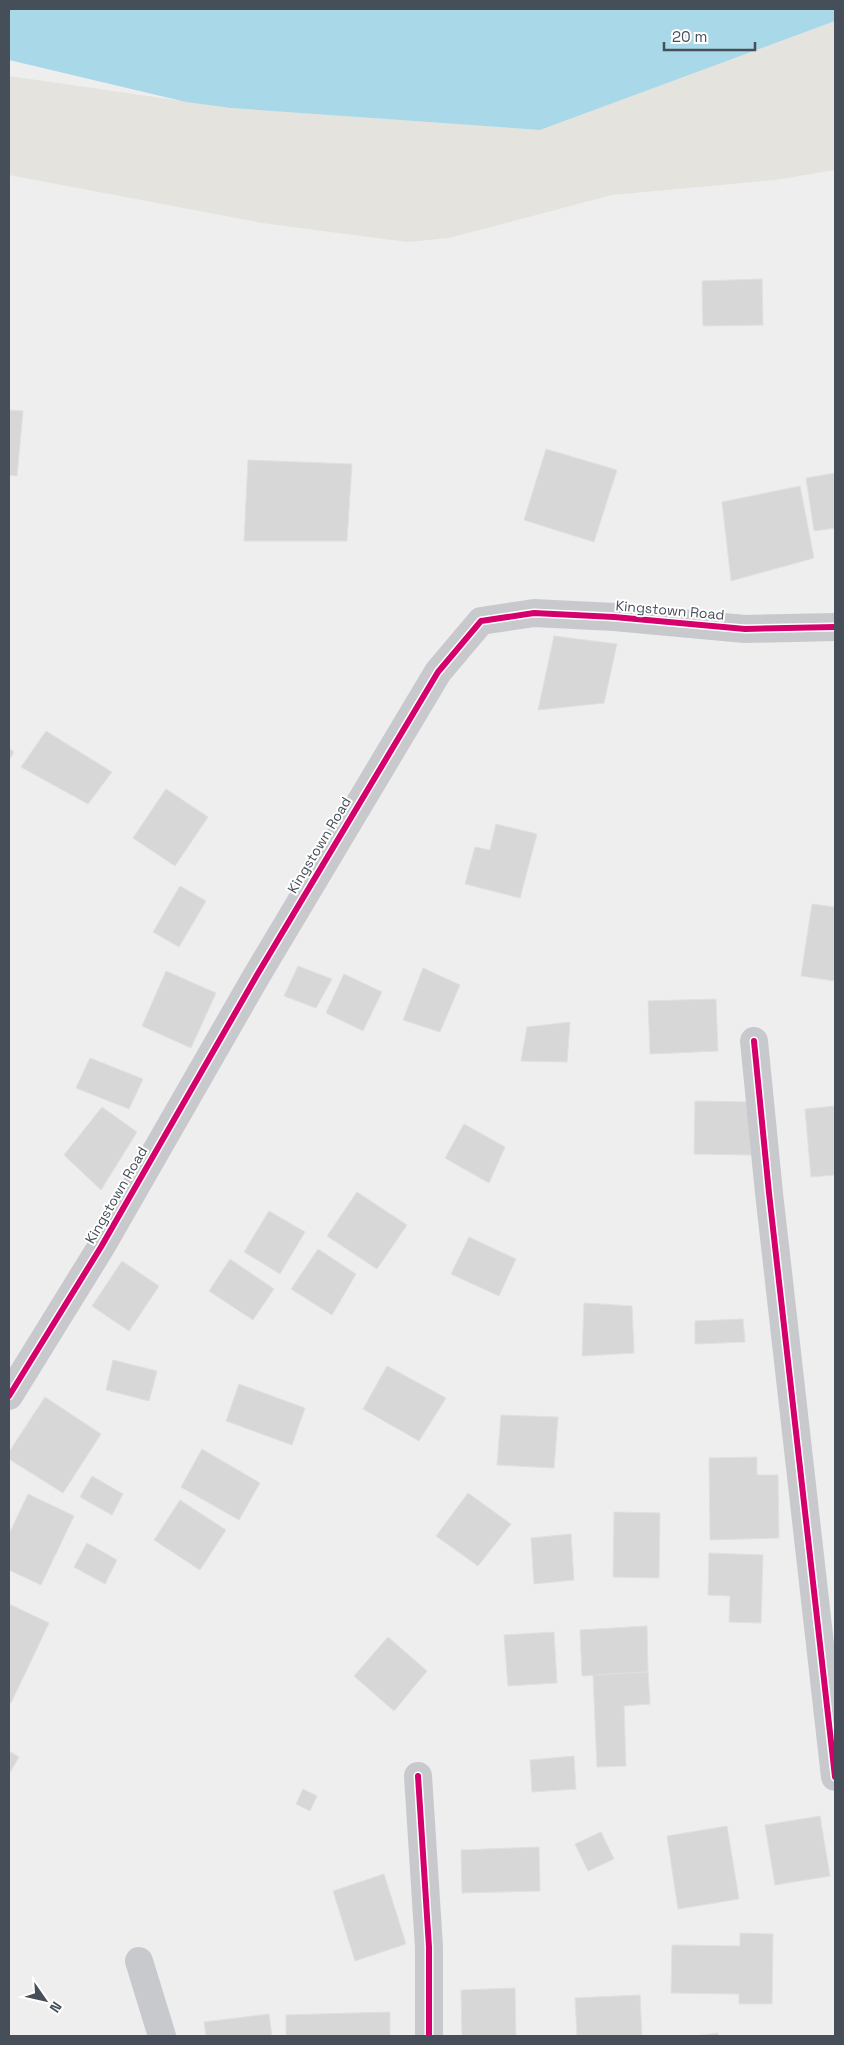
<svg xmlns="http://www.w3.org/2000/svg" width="844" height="2045" font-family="'Space Grotesk',sans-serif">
<rect width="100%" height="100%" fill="#eee"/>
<path fill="#e5e3dd" d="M835 21V170L776 180 612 195 449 238 407 242 262 223 9 175V76L231 108 540 130Z"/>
<path fill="#a9d8e8" d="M9 9H835V21L540 130 231 108 186 102 9 60Z"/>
<g fill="#d7d7d8" stroke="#dfe0e1">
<path d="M762 279 763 325 703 326 702 281Z"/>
<path d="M9 410 23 411 17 476 9 475Z"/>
<path d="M546 449 617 470 594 542 524 520Z"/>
<path d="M248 460 352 464 347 541H244Z"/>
<path d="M835 473V528L814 531 806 478Z"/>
<path d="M800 486 814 558 731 581 722 502Z"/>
<path d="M554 636 617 644 604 703 538 710Z"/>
<path d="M46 731 112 772 88 804 21 767Z"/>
<path d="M9 748 14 752 9 760Z"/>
<path d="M166 789 208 817 175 866 133 838Z"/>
<path d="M496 824 537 834 520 898 465 884 475 847 490 850Z"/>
<path d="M180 886 206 901 179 947 153 932Z"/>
<path d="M812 904 835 907V981L801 976Z"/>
<path d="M298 966 332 979 316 1008 284 996Z"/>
<path d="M423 968 460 985 440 1032 403 1020Z"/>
<path d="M166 971 216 993 191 1048 142 1026Z"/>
<path d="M344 974 382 992 363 1031 326 1013Z"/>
<path d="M716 999 718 1051 650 1054 648 1001Z"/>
<path d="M570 1022 567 1062 521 1061 527 1027Z"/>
<path d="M90 1058 143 1079 129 1109 76 1088Z"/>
<path d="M695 1101 752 1102 751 1155 694 1154Z"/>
<path d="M835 1106V1175L811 1177 805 1109Z"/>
<path d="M102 1107 137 1132 101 1190 64 1155Z"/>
<path d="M464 1124 505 1147 489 1183 445 1158Z"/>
<path d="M357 1192 407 1225 377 1269 327 1236Z"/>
<path d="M269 1211 305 1232 280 1274 244 1252Z"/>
<path d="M469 1237 516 1259 499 1296 451 1274Z"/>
<path d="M318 1249 356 1274 332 1315 291 1289Z"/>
<path d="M230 1259 274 1289 253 1320 209 1291Z"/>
<path d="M122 1261 159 1286 129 1331 92 1306Z"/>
<path d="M584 1303 632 1306 634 1353 582 1356Z"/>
<path d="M743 1319 745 1342 695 1344V1321Z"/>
<path d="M113 1360 157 1371 149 1401 106 1390Z"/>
<path d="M387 1366 446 1398 419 1441 363 1409Z"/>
<path d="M239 1384 305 1408 292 1445 226 1421Z"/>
<path d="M45 1397 101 1434 63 1493 9 1459V1452Z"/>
<path d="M501 1415 558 1417 554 1468 497 1465Z"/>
<path d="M202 1449 260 1483 239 1520 181 1487Z"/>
<path d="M757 1457V1475H778L779 1538 710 1540 709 1458Z"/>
<path d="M92 1476 123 1494 112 1515 80 1497Z"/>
<path d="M468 1493 511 1524 478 1566 436 1536Z"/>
<path d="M28 1494 74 1516 41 1585 9 1570V1534Z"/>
<path d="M180 1500 226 1530 200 1570 154 1540Z"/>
<path d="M614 1512 660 1513 659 1578 613 1577Z"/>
<path d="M571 1534 574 1580 534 1584 531 1538Z"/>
<path d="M87 1543 117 1560 105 1584 74 1567Z"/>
<path d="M709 1553 763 1555 761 1623 729 1622 730 1596 708 1595Z"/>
<path d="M9 1604 49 1623 11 1703 9 1702Z"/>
<path d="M647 1626 648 1672 582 1676 580 1630Z"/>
<path d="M554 1632 557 1683 508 1686 504 1635Z"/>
<path d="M388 1637 427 1671 394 1711 354 1676Z"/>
<path d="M648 1672 650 1704 624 1706 626 1766 597 1767 593 1675Z"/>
<path d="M9 1751 19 1757 9 1774Z"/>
<path d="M574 1756 576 1789 532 1792 530 1760Z"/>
<path d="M303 1789 317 1796 310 1811 296 1804Z"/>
<path d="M820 1816 830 1876 775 1885 765 1825Z"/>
<path d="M727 1826 739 1899 678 1909 667 1836Z"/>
<path d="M601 1832 614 1859 588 1871 575 1844Z"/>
<path d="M539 1847 540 1891 462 1893 461 1850Z"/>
<path d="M384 1874 406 1944 355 1961 333 1891Z"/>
<path d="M740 1933 773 1934 772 2004H739V1994L671 1993 672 1945 740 1946Z"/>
<path d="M515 1988 516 2036H462L461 1990Z"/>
<path d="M640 1995 642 2036H577L575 1998Z"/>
<path d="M390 2012V2036H286V2015Z"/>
<path d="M269 2014 272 2036H206L204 2022Z"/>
<path d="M718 2033V2036H694Z"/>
</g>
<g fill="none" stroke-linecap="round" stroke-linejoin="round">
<g stroke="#c8c9cc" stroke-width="28">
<path d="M754 1041 769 1193 835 1777"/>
<path d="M418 1776 429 1947V2036"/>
<path d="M139 1961 162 2036"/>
</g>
<path stroke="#c8c9cc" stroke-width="28" d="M9 1396 101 1247 257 975 438 672 481 621 534 613 614 617 745 629 835 627"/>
<defs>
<g id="cycleway">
<path d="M754 1041 769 1193 835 1777"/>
<path d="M9 1396 101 1247 257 975 438 672 481 621 534 613 614 617 745 629 835 627"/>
<path d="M418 1776 429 1947V2036"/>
</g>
</defs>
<use href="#cycleway" stroke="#fff" stroke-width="9"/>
<use href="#cycleway" stroke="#d6006c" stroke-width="6"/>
</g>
<g text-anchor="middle" stroke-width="4" stroke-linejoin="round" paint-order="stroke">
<g font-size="14" fill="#464f59" stroke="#fff">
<text transform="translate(670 610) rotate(5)" y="5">Kingstown Road</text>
<text transform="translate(319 845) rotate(-59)" y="5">Kingstown Road</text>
<text transform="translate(116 1195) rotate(-60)" y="5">Kingstown Road</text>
</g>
</g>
<rect width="844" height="2045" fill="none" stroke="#464f59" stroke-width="20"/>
<g transform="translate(45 2000) rotate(124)" stroke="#ffffff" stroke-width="4" paint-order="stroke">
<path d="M0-4L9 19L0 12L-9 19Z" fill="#464f59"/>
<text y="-8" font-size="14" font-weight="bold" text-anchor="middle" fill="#464f59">N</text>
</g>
<path d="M664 42v8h91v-8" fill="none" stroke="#464f59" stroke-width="2.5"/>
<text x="672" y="42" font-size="15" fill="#464f59" stroke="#ffffff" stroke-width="4" paint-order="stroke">20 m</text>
</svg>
